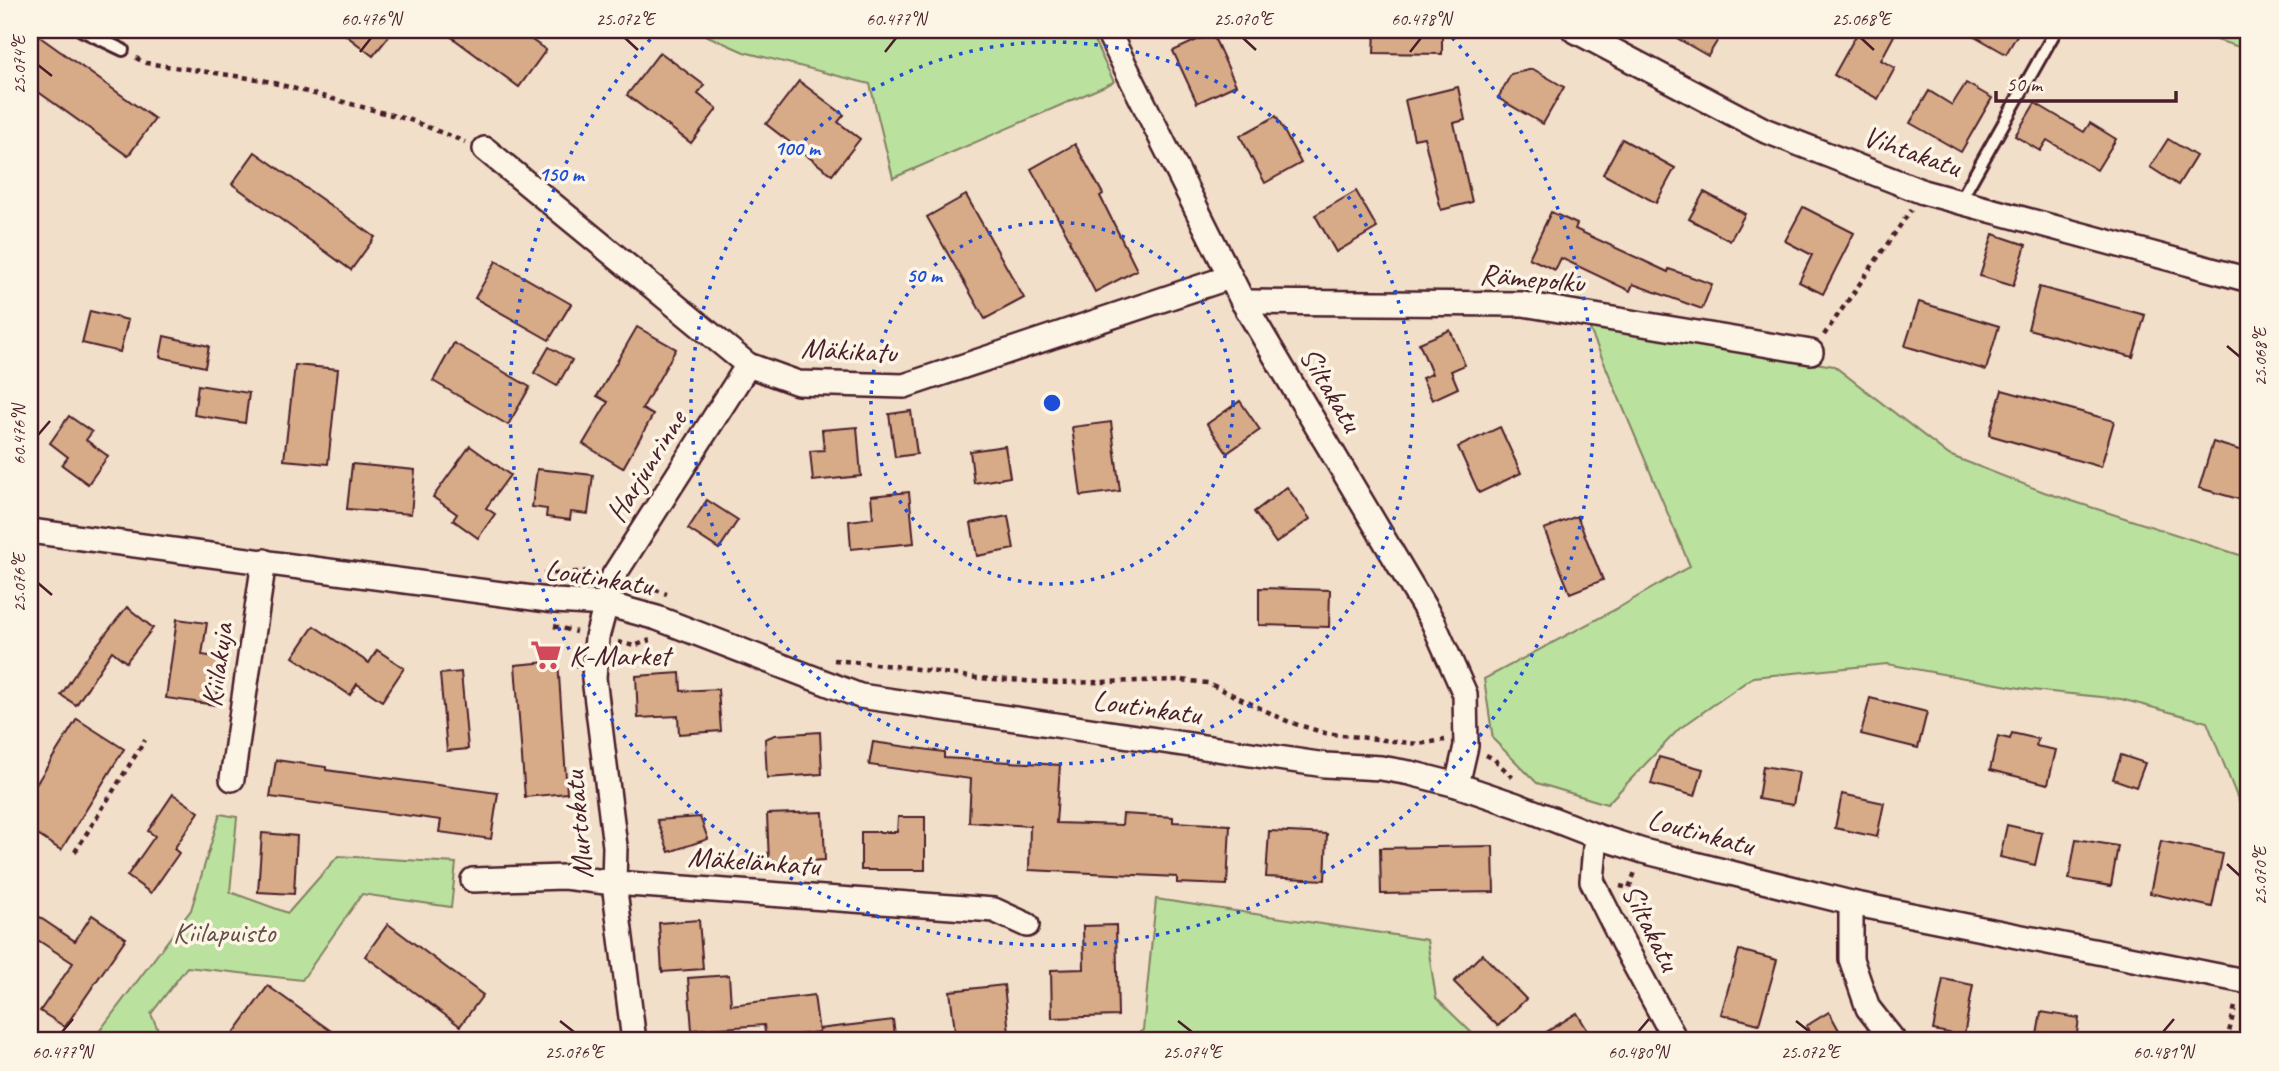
<svg xmlns="http://www.w3.org/2000/svg" width="2279" height="1071" font-family="Caveat,sans-serif">
<rect width="100%" height="100%" fill="#f1dfc9"/>
<filter id="ink" filterUnits="userSpaceOnUse"><feTurbulence type="fractalNoise" baseFrequency=".0143" numOctaves="2"/><feDisplacementMap in="SourceGraphic" scale="14" xChannelSelector="R" yChannelSelector="G"/><feConvolveMatrix kernelMatrix="1 2 1 2 8 2 1 2 1" color-interpolation-filters="sRGB"/></filter>
<g filter="url(#ink)">
<g fill="#bae29e" stroke="#828064" stroke-width="2">
<path d="M694 30H1089L1114 82 893 178 870 84 744 52Z"/>
<path d="M2184 30H2249V50Z"/>
<path d="M1589 327 1834 366 1949 455 2044 492 2249 558V817L2244 814 2207 722 2121 699 2031 690 1887 664 1753 677 1679 729 1607 804 1537 783 1493 739 1484 679 1620 607 1690 566Z"/>
<path d="M220 814 237 817 230 892 288 913 338 856 456 863 451 907 362 894 302 980 187 967 151 1014 163 1041H92L191 910Z"/>
<path d="M1156 899 1427 940 1436 998 1480 1041H1126L1143 1030Z"/>
</g>
<g fill="#d7ab88" stroke="#4a1f2b" stroke-width="2">
<path d="M30 30 155 119 128 156 30 86Z"/>
<path d="M339 30H394L373 56Z"/>
<path d="M442 30H535L529 38 546 50 519 87Z"/>
<path d="M1375 30H1442V54L1374 53Z"/>
<path d="M1663 30H1724L1708 56Z"/>
<path d="M1859 30H1897L1881 60 1895 68 1878 99 1834 75Z"/>
<path d="M1964 30H2020L2006 54Z"/>
<path d="M1212 33 1236 85 1197 103 1173 51Z"/>
<path d="M660 52 704 85 698 94 717 109 691 143 627 95Z"/>
<path d="M1533 69 1564 87 1543 124 1498 98 1511 74Z"/>
<path d="M799 81 844 115 838 122 860 139 832 175 766 124Z"/>
<path d="M1966 83 1992 98 1961 152 1910 123 1929 91 1952 105Z"/>
<path d="M1458 87 1465 120 1454 123 1472 202 1441 210 1424 137 1414 139 1405 100Z"/>
<path d="M2035 103 2084 132 2090 123 2116 139 2097 170 2047 140 2040 151 2015 136Z"/>
<path d="M1276 116 1301 163 1265 183 1240 136Z"/>
<path d="M1622 139 1675 168 1656 203 1603 174Z"/>
<path d="M2168 139 2196 156 2178 185 2150 167Z"/>
<path d="M1075 144 1103 194 1100 196 1137 270 1095 292 1069 241 1070 240 1031 169Z"/>
<path d="M255 152 375 237 351 270 232 184Z"/>
<path d="M1356 191 1377 228 1336 252 1315 215Z"/>
<path d="M1704 192 1745 214 1730 241 1689 219Z"/>
<path d="M966 195 1024 298 985 319 927 217Z"/>
<path d="M1803 207 1854 233 1823 294 1799 282 1812 255 1785 241Z"/>
<path d="M1551 212 1577 224 1575 229 1668 272 1669 269 1712 284 1702 309 1633 284 1630 291 1561 258 1555 270 1529 258Z"/>
<path d="M1993 234 2026 245 2013 286 1980 276Z"/>
<path d="M496 261 571 304 549 340 475 298Z"/>
<path d="M2039 287 2145 315 2133 357 2028 329Z"/>
<path d="M1919 302 1999 326 1986 370 1905 346Z"/>
<path d="M90 311 128 320 120 352 82 343Z"/>
<path d="M637 327 676 349 642 409 653 415 623 468 583 444 608 402 597 396Z"/>
<path d="M1450 330 1465 365 1451 371 1458 388 1432 400 1422 378 1432 374 1419 343Z"/>
<path d="M164 336 209 346 205 367 160 357Z"/>
<path d="M454 343 530 387 508 425 433 381Z"/>
<path d="M549 347 572 360 557 386 534 373Z"/>
<path d="M295 365 338 369 328 464 284 460Z"/>
<path d="M198 385 249 393 245 423 194 415Z"/>
<path d="M2002 390 2114 421 2101 467 1989 435Z"/>
<path d="M1240 401 1260 430 1227 453 1207 424Z"/>
<path d="M911 411 917 454 895 457 889 414Z"/>
<path d="M69 416 92 432 86 440 108 456 88 484 62 465 68 457 50 443Z"/>
<path d="M1111 422 1120 491 1081 496 1072 427Z"/>
<path d="M857 427 861 476 813 481 810 451 824 450 822 430Z"/>
<path d="M1500 427 1521 473 1479 493 1458 447Z"/>
<path d="M2213 442 2249 453V502L2199 488Z"/>
<path d="M470 446 510 475 486 508 495 514 478 538 453 520 457 514 433 497Z"/>
<path d="M1005 446 1010 477 974 483 970 451Z"/>
<path d="M352 464 415 470 411 514 347 509Z"/>
<path d="M537 469 593 475 588 514 571 512 570 520 546 517 547 509 532 507Z"/>
<path d="M1287 487 1310 519 1276 543 1254 512Z"/>
<path d="M909 492 914 543 851 549 849 521 873 518 871 496Z"/>
<path d="M707 500 738 520 719 549 688 529Z"/>
<path d="M1008 516 1014 549 977 556 971 523Z"/>
<path d="M1577 516 1603 580 1570 593 1544 529Z"/>
<path d="M1259 588 1330 590 1329 627 1259 625Z"/>
<path d="M127 607 153 628 126 662 112 651 76 705 61 695 81 665Z"/>
<path d="M177 619 207 623 202 655 223 658 216 705 166 698Z"/>
<path d="M314 626 369 663 377 650 404 668 382 701 357 684 350 695 293 657Z"/>
<path d="M558 661 567 793 525 797 515 665Z"/>
<path d="M461 672 468 749 447 751 440 674Z"/>
<path d="M680 673 681 691 718 689 721 731 679 734 678 716 638 718 636 676Z"/>
<path d="M1870 698 1927 712 1918 748 1861 734Z"/>
<path d="M77 719 124 749 61 850 30 830V794Z"/>
<path d="M820 732 822 774 767 778 765 739 775 735Z"/>
<path d="M2012 733 2038 739 2036 746 2056 750 2048 784 1990 770 1998 736 2010 739Z"/>
<path d="M873 742 944 752V758L1060 765 1056 823 1122 825 1123 814 1173 817V822L1230 825 1227 885 1177 883V877L1029 870 1030 826 969 822 971 779 869 765Z"/>
<path d="M2121 755 2145 763 2136 787 2113 779Z"/>
<path d="M1659 757 1703 769 1695 796 1651 784Z"/>
<path d="M276 760 326 767V770L498 793 491 839 439 832 441 820 270 797Z"/>
<path d="M1763 766 1799 772 1793 805 1758 799Z"/>
<path d="M173 794 199 812 174 849 179 853 151 893 127 876 155 836 148 831Z"/>
<path d="M1842 794 1884 803 1877 837 1835 828Z"/>
<path d="M823 812 825 860 769 863 767 814Z"/>
<path d="M700 817 708 839 669 852 657 820Z"/>
<path d="M898 817H925V870H861V832H897Z"/>
<path d="M2007 825 2042 833 2035 865 2000 857Z"/>
<path d="M1269 831 1327 834 1325 880 1266 877Z"/>
<path d="M262 833 297 836 294 894 258 892Z"/>
<path d="M2076 839 2118 846 2111 886 2069 879Z"/>
<path d="M2161 841 2223 854 2212 907 2150 893Z"/>
<path d="M1493 846 1494 892 1381 894 1380 848Z"/>
<path d="M30 911 75 941 92 915 126 938 65 1027 40 1011 73 963 30 935Z"/>
<path d="M699 920 703 969 662 972 659 923Z"/>
<path d="M388 924 483 995 460 1026 365 956Z"/>
<path d="M1116 925 1118 1016 1052 1018 1051 970 1084 969 1083 926Z"/>
<path d="M1739 950 1777 960 1759 1024 1721 1014Z"/>
<path d="M1482 954 1526 999 1498 1026 1454 982Z"/>
<path d="M729 975 731 1005 814 995 819 1032 766 1039 764 1025 692 1030 688 978Z"/>
<path d="M1943 979 1973 985 1964 1036 1933 1030Z"/>
<path d="M1004 985 1009 1033 956 1039 950 991Z"/>
<path d="M268 986 345 1041H228Z"/>
<path d="M1829 1012 1845 1041H1815L1806 1026Z"/>
<path d="M2041 1012 2079 1018 2076 1041H2036Z"/>
<path d="M1577 1013 1594 1041H1532Z"/>
<path d="M893 1020 896 1041H820L819 1029Z"/>
</g>
<g fill="none" stroke-linecap="round" stroke-linejoin="round">
<defs>
<g id="service">
<path d="M81 30 123 50"/>
<path d="M1960 201 2056 30"/>
</g>
<g id="minor">
<path d="M1107 30 1243 302 1433 622 1465 694 1466 746 1457 785"/>
<path d="M1574 30 1764 130 1923 192 2249 280"/>
<path d="M485 149 748 365 798 383 904 386 1230 277"/>
<path d="M1243 302 1523 304 1811 352"/>
<path d="M30 531 555 601 606 604 657 618 860 696 1325 765 1381 768 1410 773 1457 785 1516 805 1596 836 1643 851 1851 903 2249 982"/>
<path d="M232 779 264 561"/>
<path d="M1596 836 1592 881 1623 943 1676 1041"/>
<path d="M473 880 564 877 614 883 994 910 1027 925"/>
<path d="M1851 903V959L1868 1008 1894 1041"/>
<path d="M634 1041 614 883 615 846 594 678 597 637 614 575 748 365"/>
</g>
</defs>
<use href="#service" stroke="#4a1f2b" stroke-width="16"/>
<use href="#minor" stroke="#4a1f2b" stroke-width="28"/>
<g stroke="#4a1f2b" stroke-width="4.5" stroke-dasharray="5 5" stroke-linecap="butt">
<path d="M136 58 146 63 263 80 410 120 465 142"/>
<path d="M1824 335 1911 210"/>
<path d="M543 574 593 571"/>
<path d="M636 583 667 594"/>
<path d="M554 626 576 632"/>
<path d="M618 642 634 646 650 640"/>
<path d="M834 660 904 667 977 678 1057 683 1181 680 1208 683 1289 722 1325 733 1418 744 1445 740"/>
<path d="M1486 755 1494 759 1514 779"/>
<path d="M75 852 145 740"/>
<path d="M1620 886 1629 888 1635 872"/>
<path d="M2227 1041 2236 1002"/>
</g>
<use href="#service" stroke="#fcf5e5" stroke-width="10"/>
<use href="#minor" stroke="#fcf5e5" stroke-width="23"/>
</g>
</g>
<path fill="none" stroke="#4a1f2b" stroke-width="2.5" d="M625 38 638 50M1243 38 1256 50M1861 38 1874 50M360 52 371 38M885 52 896 38M1410 52 1421 38M38 65 52 76M2227 346 2240 357M38 435 50 421M38 583 52 595M2227 864 2240 876M560 1021 574 1032M1178 1021 1192 1032M1796 1021 1810 1032M62 1032 73 1019M1638 1032 1649 1019M2163 1032 2174 1019"/>
<g fill="none" stroke="#1d4ed8" stroke-width="3.5" stroke-dasharray="3.5 7">
<circle cx="1052" cy="403" r="181"/>
<circle cx="1052" cy="403" r="361"/>
<path d="M1445 30A542 542 0 1 1 659 30"/>
</g>
<defs>
<symbol id="supermarket-bare" viewBox="-9 -9 18 18"><path d="M-6-5.5h2.5l.6 2H6L4.5 2H-2.5L-4.4-4H-6ZM-1.5 3.2a1.3 1.3 0 1 0 .1 0ZM3 3.2a1.3 1.3 0 1 0 .1 0Z" fill="#d1495b" stroke="#fcf5e5" stroke-width="2.5" paint-order="stroke"/></symbol>
</defs>
<g fill-rule="evenodd">
<use href="#supermarket-bare" x="524" y="633" width="44" height="44"/>
</g>
<g text-anchor="middle" stroke-width="7" stroke-linejoin="round" paint-order="stroke">
<g font-size="30" fill="#4a1f2b" stroke="#fcf5e5">
<text transform="translate(1912 151) rotate(19)" y="10">Vihtakatu</text>
<text transform="translate(1532 278) rotate(5)" y="10">Rämepolku</text>
<text transform="translate(849 350) rotate(3)" y="10">Mäkikatu</text>
<text transform="translate(1331 389) rotate(59)" y="10">Siltakatu</text>
<text transform="translate(646 466) rotate(-58)" y="10">Harjunrinne</text>
<text transform="translate(599 577) rotate(9)" y="10">Loutinkatu</text>
<text transform="translate(217 665) rotate(-82)" y="10">Kiilakuja</text>
<text transform="translate(1147 707) rotate(8)" y="10">Loutinkatu</text>
<text transform="translate(578 825) rotate(-95)" y="10">Murtokatu</text>
<text transform="translate(1701 832) rotate(15)" y="10">Loutinkatu</text>
<text transform="translate(754 861) rotate(4)" y="10">Mäkelänkatu</text>
<text transform="translate(1651 927) rotate(63)" y="10">Siltakatu</text>
</g>
<g font-size="30" fill="#4a1f2b" stroke="#fcf5e5" text-anchor="start">
<text x="569" y="665">K-Market</text>
</g>
<g font-size="30" fill="#665048" stroke="#fcf5e5">
<text x="224" y="942">Kiilapuisto</text>
</g>
</g>
<circle cx="1052" cy="403" r="10" fill="#1d4ed8" stroke="#fcf5e5" stroke-width="3.5"/>
<g font-size="21" text-anchor="middle" font-weight="bold" fill="#1d4ed8" stroke="#fcf5e5" stroke-width="7" stroke-linejoin="round" paint-order="stroke">
<text x="797" y="155">100 m</text>
<text x="561" y="181">150 m</text>
<text x="924" y="282">50 m</text>
</g>
<rect width="2279" height="1071" fill="none" stroke="#fcf5e5" stroke-width="77"/>
<path d="M1996 91v10h180v-10" fill="none" stroke="#4a1f2b" stroke-width="3.5"/>
<text x="2006" y="91" font-size="21" fill="#4a1f2b" stroke="#fcf5e5" stroke-width="5" paint-order="stroke">50 m</text>
<rect x="38" y="38" width="2202" height="994" fill="none" stroke="#4a1f2b" stroke-width="2.5"/>
<g font-size="18" text-anchor="middle" fill="#4a1f2b">
<text x="371" y="25">60.476°N</text>
<text x="625" y="25">25.072°E</text>
<text x="896" y="25">60.477°N</text>
<text x="1243" y="25">25.070°E</text>
<text x="1421" y="25">60.478°N</text>
<text x="1861" y="25">25.068°E</text>
<text transform="translate(19 65) rotate(-90)" y="6">25.074°E</text>
<text transform="translate(2260 357) rotate(-90)" y="6">25.068°E</text>
<text transform="translate(19 435) rotate(-90)" y="6">60.476°N</text>
<text transform="translate(19 583) rotate(-90)" y="6">25.076°E</text>
<text transform="translate(2260 876) rotate(-90)" y="6">25.070°E</text>
<text x="62" y="1058">60.477°N</text>
<text x="574" y="1058">25.076°E</text>
<text x="1192" y="1058">25.074°E</text>
<text x="1638" y="1058">60.480°N</text>
<text x="1810" y="1058">25.072°E</text>
<text x="2163" y="1058">60.481°N</text>
</g>
</svg>
